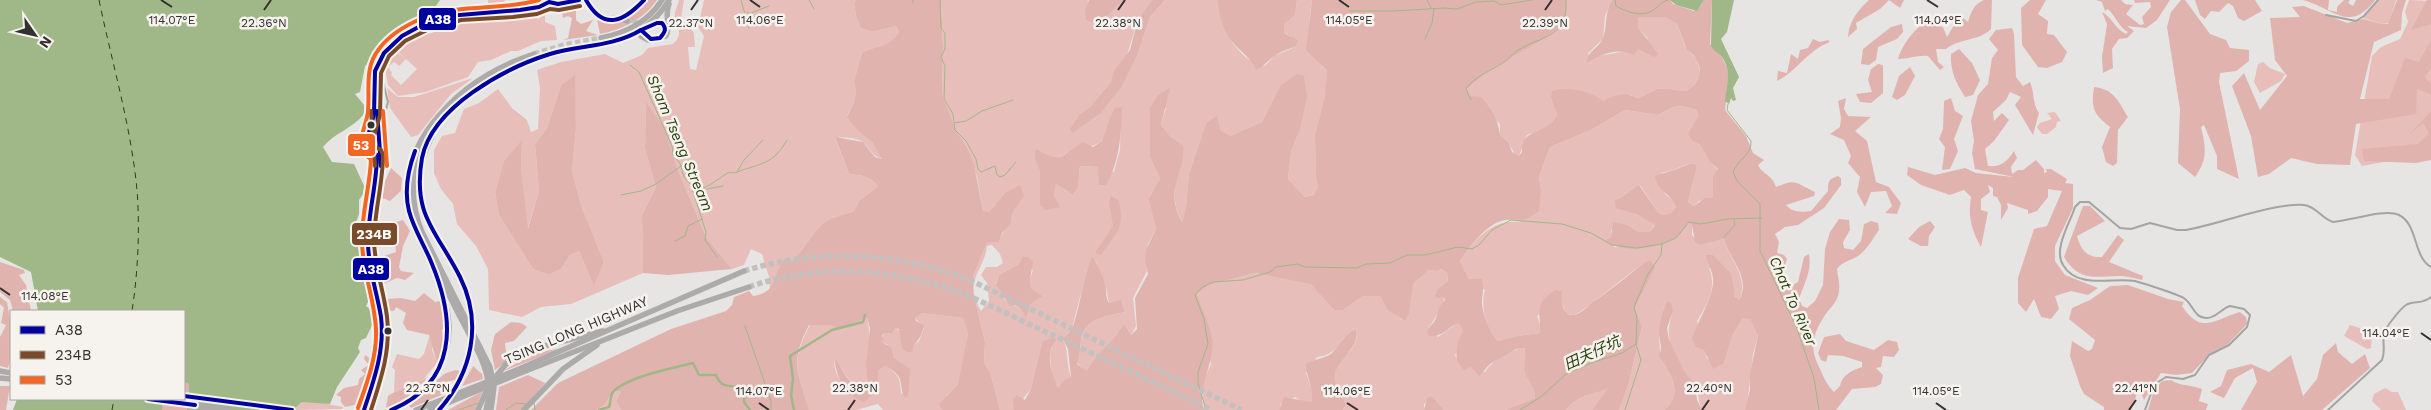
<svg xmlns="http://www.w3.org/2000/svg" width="2431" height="410" font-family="'Work Sans','Noto Sans TC',sans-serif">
<rect width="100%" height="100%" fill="#e7e5e3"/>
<g fill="#e8beba" fill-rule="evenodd">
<path d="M488 0H505L500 10H479V8L488 6Z"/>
<path d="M679 0H684L681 18 694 33 695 47H688L690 69 696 70 704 36 698 27 704 0H856L854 3 856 16 861 28 872 32 896 26 899 32C890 47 876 45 862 53L854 81 856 92 854 102 847 116 858 131 872 142 883 159C872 156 871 150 864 143 857 137 843 137 835 138L849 174C862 175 869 176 878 186L859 201 854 211C845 215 833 216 825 222 812 232 805 249 792 261L784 259C775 271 777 280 770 290L769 277 762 254 751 249 744 265 732 269 706 237 677 168 664 128 646 103 645 149 656 187 642 215 643 273 571 304 541 307 522 317 489 310 488 269 476 246 457 224 453 204 441 189 434 173V150L442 136 455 133 464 109 479 103 498 89 512 108 527 120 531 132 538 129 540 88 537 70 561 62 605 54 623 63 642 55 648 48 673 44C684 35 677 27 675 17 674 12 678 5 679 0ZM574 76 576 128 572 171 581 205 604 262 594 285 579 251 570 255 561 269 549 275 533 269 499 215 495 192 504 161 522 141 521 168 527 231 539 191 535 144 547 128 561 85Z"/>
<path d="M941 0H1089L1087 1 1105 18 1124 0H1152L1138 19 1126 58 1119 64 1111 82 1090 107 1079 115 1073 133 1100 114 1138 53 1150 17 1165 0H1217C1220 26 1237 61 1265 66L1274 56 1295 47 1291 36 1284 33V25L1295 15 1297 0H1312C1308 26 1305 53 1327 71L1326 97 1315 135 1316 178 1319 187 1314 195 1305 197 1288 179 1291 152 1299 132 1280 86 1262 122 1230 136 1206 123 1189 174 1186 207 1182 222C1168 197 1177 172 1183 145L1170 136 1161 125 1166 108H1150V157L1160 179 1153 215 1156 229 1148 244 1145 262 1147 271 1133 298 1136 326 1131 335 1124 323C1113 343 1097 353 1087 372L1077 363C1080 355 1080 349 1081 340 1084 318 1107 316 1125 312L1121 299 1109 303 1105 282 1099 274 1096 261 1087 270 1072 328 1063 339C1069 352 1066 365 1071 377L1058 388 1052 376 1050 355 1055 337 1042 342 1031 389 1014 410H1000L990 372 984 363 985 342 973 291V276L987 243 999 242C1008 215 1021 227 1005 193L989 212H983L977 177 967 147 958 134 942 95 943 47ZM1121 118 1120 150 1114 172 1098 167 1080 166 1078 187 1073 195 1056 184 1054 196 1040 205V171L1050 156 1061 157C1075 145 1087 151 1102 141L1109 120ZM992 245 1000 254 1003 263 997 267H986L981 275 987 283 989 301 981 311C963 278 984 272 987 246ZM1019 264 1033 270 1030 279 1031 288 1043 296 1029 303 1026 317 1021 309 1005 300 996 284 999 275Z"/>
<path d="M1566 0H1612L1605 16 1603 39 1587 54 1598 56 1638 49 1648 39 1638 27V17H1665L1677 24 1685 46 1697 60 1701 75 1698 82 1687 91C1679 91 1663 87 1657 89 1651 91 1645 96 1638 98L1631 95 1603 101 1551 98 1557 115C1549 128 1540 131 1527 135L1519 156 1515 155 1509 143 1500 135V124L1469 96 1467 89 1487 72 1541 41 1557 29 1566 17Z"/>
<path d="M2379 0H2396L2389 23 2382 24 2363 18Z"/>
<path d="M2409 0 2431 1V143L2421 155 2362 166 2355 155 2372 56 2381 47 2400 39 2408 22 2405 12Z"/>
<path d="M540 14 537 20 545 14V22L555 26 557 40 541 41 518 51H511L491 60 478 62 468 77 426 92 398 96 388 85 385 67 397 52 406 59 399 66 394 62 388 67 392 73 391 75 401 85 417 69 395 49C422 28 452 20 486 19 503 19 524 20 540 14Z"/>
<path d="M2263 62 2270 68 2285 74 2281 81 2260 93 2254 82 2258 64Z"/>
<path d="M473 78 451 94 418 135 411 137 390 108 387 88 398 97H414Z"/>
<path d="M1682 106 1697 110 1698 117 1693 141 1700 143 1710 162 1718 170 1713 176V198L1699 201 1694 206 1688 202 1697 166 1693 163C1682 165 1672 172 1661 173L1665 194 1674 201 1676 207 1671 213 1663 215 1658 212 1640 185 1619 198 1636 214 1655 224 1650 232H1638L1626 225 1611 230V236L1608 238 1614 247C1646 249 1667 249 1688 223L1692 225V235L1701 245 1724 239C1729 260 1750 277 1739 300 1723 284 1745 270 1709 268 1717 287 1708 304 1697 321L1707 359 1724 363 1733 334 1743 318H1750L1758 336 1753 354 1747 406 1745 410H1702C1698 402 1699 392 1695 384 1693 380 1687 377 1684 373 1669 353 1665 334 1673 311L1664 307 1659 334 1660 353 1658 356C1670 370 1685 396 1664 410H1619L1628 386 1642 327 1635 308 1654 267 1645 262 1580 312 1573 315 1566 313 1561 302 1537 316 1540 324V333L1517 336 1498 341C1486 330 1480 306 1485 290L1469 279 1460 261C1475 240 1491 219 1519 222L1541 190 1539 177 1550 147 1591 130 1625 110 1658 115 1673 107Z"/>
<path d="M2055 112 2061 121 2057 122 2056 127 2047 134H2042L2037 127 2040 123 2052 119 2047 113Z"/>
<path d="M1441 269 1447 271 1448 281 1438 289 1442 296 1445 297C1444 303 1433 323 1428 328L1438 337 1459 322 1462 325 1463 331 1455 356 1471 367 1485 372C1492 361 1511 349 1524 348 1526 354 1525 359 1526 365 1530 376 1535 386 1535 398L1505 410H1444L1432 396 1424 404V410H1343L1346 405C1344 396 1336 387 1335 379 1333 361 1363 347 1356 329 1339 334 1343 354 1317 357L1306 373 1313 393 1311 402H1303L1295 397 1281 403 1279 410H1204L1202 384 1211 364 1197 294 1209 285 1255 273 1311 283 1334 310H1343L1363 296H1380C1389 311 1392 309 1402 320L1413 284 1429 270 1437 271Z"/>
<path d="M922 313 963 318 968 334 964 363 958 384 947 395 942 410H883L878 404 856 410H809C798 370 789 364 810 325H830L839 329 867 318C873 340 865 363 868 386L866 388C848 385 844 371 834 358 834 383 848 388 868 397L874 394 878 371 885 364C897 376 900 374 901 393L908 396 904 366 894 358 887 344 880 343 884 333 895 327 914 344 919 341 924 328 915 318Z"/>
<path d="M2350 325 2372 332 2371 348 2367 349 2344 336Z"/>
<path d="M429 337 433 342 432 350 437 363 421 382 394 392 395 370 392 367 397 354 419 359 424 354Z"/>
<path d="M1609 387 1592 410H1566C1579 394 1592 396 1609 387Z"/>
<path d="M2385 388 2392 392H2398L2406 410H2381L2372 401 2374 394Z"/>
<path d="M614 391H621L616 401 621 410H597L604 405Z"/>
<path d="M302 402H317L343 407 342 409 293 410Z"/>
</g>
<g fill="#e1b3ae">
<path d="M646 0H657C643 20 623 29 600 34L597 19 621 22Z"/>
<path d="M856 0H941L943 47 942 95 958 134 967 147 974 165 983 211 989 212 1005 193 1020 185 1024 196 1013 211 1011 223 1002 233 999 242 987 243 973 276V291L985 342 984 363 990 372 1000 410H942L939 404 958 384 968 334 963 318 922 313 915 318 916 321 924 325C923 332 919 341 914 344L912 352H907L902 348 899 329 895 328 892 333H884L882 336 884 340 881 342 891 347 894 358 910 369 908 396 905 398C901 392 902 386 900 379 897 372 890 369 885 365L878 371 879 392 874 394 864 402C844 395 836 376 834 357 844 371 847 385 865 388L868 386 866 367 870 328 867 318 839 329 830 325H809C789 364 798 370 809 410H621L616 401 621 391H614L604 405 597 410H531L558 383 671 329 726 311 732 305 734 297 749 291 753 296C779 292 771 276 784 259L792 261C805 249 812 232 825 222 833 216 845 215 854 211L859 201 878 186C869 176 862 175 849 174L835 137 863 142 875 157 882 159 872 142 858 131 847 117 854 102 856 92 854 81 862 53C876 45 890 47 899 32L896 26 872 32 861 28 856 16 854 3Z"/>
<path d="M1089 0H1124L1105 18 1096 23 1086 20 1085 10Z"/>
<path d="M1152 0H1165L1150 17 1138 53 1122 86 1100 114 1073 133 1070 129 1079 115 1090 107 1111 82 1114 71 1130 50 1138 19Z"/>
<path d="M1217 0H1297L1295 15 1284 25V33L1298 40 1295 47C1288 49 1282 51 1276 55 1268 60 1265 66 1256 70 1252 58 1239 51 1231 40 1222 29 1219 14 1217 0Z"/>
<path d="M1312 0H1566V16L1557 29 1541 41 1487 72 1467 89 1470 96 1481 97C1492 110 1498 119 1500 135L1509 143 1512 152 1519 156 1522 152C1520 128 1544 137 1557 115L1551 98 1552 91C1567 86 1591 91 1603 101 1615 94 1625 92 1638 98 1645 96 1651 91 1657 89 1663 87 1679 91 1687 91 1690 88 1696 85 1698 80 1704 71 1696 54 1687 50L1677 24 1665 17H1638V27L1658 54 1654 57 1638 49 1634 55C1617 47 1601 54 1587 63 1588 49 1598 50 1603 38 1608 24 1604 14 1612 0H1670L1673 4 1694 11 1700 7 1704 0H1712L1710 44 1722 57 1727 68 1729 79 1725 110 1746 136 1753 153 1764 160 1758 165C1763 175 1772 174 1776 187 1797 178 1795 183 1815 192L1814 196 1786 205C1793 213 1802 212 1811 211L1828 191C1828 182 1828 179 1838 176L1841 178V185L1824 208 1798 225 1785 227 1775 234 1779 242 1777 253 1784 255 1787 259 1782 274 1784 283 1790 287 1798 282 1804 257 1809 254C1812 272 1804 283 1799 299L1802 306 1807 308 1815 301 1823 285 1825 249 1830 232 1839 219 1849 220 1850 230 1843 242 1844 248 1853 250 1861 241 1864 224 1871 221 1878 223 1879 230C1873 238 1867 250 1858 256 1850 261 1843 261 1837 269 1838 278 1841 287 1838 296 1836 303 1829 309 1825 315 1812 336 1809 347 1820 369 1824 378 1827 385 1834 392L1840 386C1842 375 1851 371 1862 367V362L1843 356 1828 355 1826 362 1821 360 1818 353 1824 337 1840 334 1846 341 1874 350 1888 340 1897 342 1899 350 1894 357 1883 356 1881 367 1876 368 1883 375 1881 384 1875 387 1852 389 1836 410H1745L1750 390V373L1758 336 1750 319 1743 318 1733 334 1724 363 1713 369 1704 350 1696 347 1692 339C1697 322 1715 295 1713 278 1712 271 1708 263 1706 255H1713L1731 274 1735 296 1739 300C1752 278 1729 259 1724 239L1701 245 1695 242 1692 225 1688 223C1684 228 1680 235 1675 238 1655 249 1624 254 1605 241L1611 236 1613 222 1627 225 1638 232H1650L1655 225 1636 214 1616 208 1615 201 1639 185 1658 212 1663 215 1671 213 1676 207C1673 195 1656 190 1655 176 1660 173 1663 174 1668 172 1677 170 1684 165 1693 163L1697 166 1688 202 1694 206 1705 198H1713V176L1718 169 1710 162 1700 144 1693 141 1688 134 1698 117 1697 110 1682 106 1673 107 1658 115 1625 110 1591 130 1550 147 1539 177 1541 190 1539 211C1522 223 1524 219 1506 220 1487 222 1470 247 1460 261L1469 279H1482C1484 288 1483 291 1482 300 1481 311 1490 334 1498 341L1517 336 1540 333C1541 312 1533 305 1555 290L1562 291C1560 304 1564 322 1581 312 1586 309 1590 303 1596 300 1613 288 1629 275 1645 262L1651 261 1655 267 1635 308 1642 327 1628 386 1619 410H1592L1608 388C1591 396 1579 394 1566 410H1505L1535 398C1535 386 1528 382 1525 372 1523 364 1527 356 1524 348L1516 349 1490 364 1479 376 1471 367 1464 370C1452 358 1456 345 1463 331L1459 323C1447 327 1444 337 1429 336L1427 332C1428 327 1431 326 1434 322 1439 314 1437 307 1445 300V297L1438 298 1435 296 1438 289 1448 281 1447 272 1441 269 1437 271 1429 270 1413 284 1409 313 1405 321 1388 310 1380 296H1363L1343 310H1334L1311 284 1255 273 1209 285 1197 294C1201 309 1209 323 1212 338 1216 364 1196 385 1204 410H1014L1013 400 1017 395 1025 400 1031 389 1042 342 1055 336 1056 340C1045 354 1051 373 1058 388L1064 381 1071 377 1068 349 1063 339C1066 335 1071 331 1073 326 1081 303 1082 280 1092 257 1095 259 1104 279 1105 283 1107 290 1105 297 1109 303L1121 299 1125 312C1107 316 1084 318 1081 340 1080 349 1080 355 1077 364L1087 371C1097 352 1113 343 1124 323L1131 335 1137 329 1135 298 1148 274 1145 262 1146 250 1156 229 1149 199 1160 179 1150 157V108L1158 95 1170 88 1161 125 1170 136 1183 145C1186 176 1163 187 1182 222L1186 207 1189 174 1206 123 1217 116 1220 130 1230 136 1262 122 1280 86 1297 74 1304 76 1307 97 1299 132 1291 152 1288 179 1305 197 1314 195 1318 187 1316 178 1315 135 1325 97 1327 71 1306 50Z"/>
<path d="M1869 0H1904L1900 8 1889 0 1880 9 1856 23 1857 29 1848 37C1849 21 1858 10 1869 0Z"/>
<path d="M1984 0H1992L1991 29C1980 41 1959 38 1946 49H1936L1938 62 1944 67 1940 70 1928 56C1917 55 1909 59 1898 59 1903 42 1919 22 1937 16V26L1943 27 1947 37 1960 15 1968 22C1971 12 1974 4 1984 0Z"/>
<path d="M2030 0H2046L2038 14 2048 21 2047 34 2054 35 2067 52 2062 62 2047 68 2038 67 2022 45 2021 8Z"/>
<path d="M2096 0H2121L2125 4 2133 5 2126 14 2140 25 2144 24 2142 17 2151 7 2150 2 2135 3 2134 0H2170L2157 20 2146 28 2127 26 2134 31 2127 38 2119 39 2112 49 2113 68 2103 73 2102 57 2107 24 2102 12C2112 17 2115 29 2126 34L2128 32C2119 27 2116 17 2108 9L2105 11 2102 2Z"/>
<path d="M2181 0H2185L2210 34 2226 40 2230 48 2249 50V61L2236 71 2220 73 2219 82 2239 179 2217 169V156L2204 125 2201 127C2206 148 2208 159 2195 177L2178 163 2180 109 2167 27 2171 12Z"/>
<path d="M2195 0H2255L2262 11 2244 21 2238 18 2233 6 2228 3 2219 12 2211 11 2205 19 2200 15Z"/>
<path d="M2303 0H2329L2328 10 2337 12V7L2344 0H2350L2348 3 2353 6 2356 0H2375C2350 34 2333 8 2303 0Z"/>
<path d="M2397 0H2406L2402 13 2401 30 2374 42 2360 99H2389L2405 58 2419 62 2431 40V66L2425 78 2431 84V96L2430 94 2417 89 2416 114 2356 124 2350 165 2317 164 2291 158 2269 174 2258 177 2251 136 2232 86 2244 73 2260 110 2287 76 2275 60 2270 18 2300 17 2292 7 2304 6 2347 23 2363 19 2382 24H2388Z"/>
<path d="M2427 0H2431V24L2411 30Z"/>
<path d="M576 10V20L581 24 593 20 586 31 598 35 563 40 568 38 572 18 568 16 563 18 562 13Z"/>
<path d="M1902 24 1903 32 1897 39 1878 47 1876 60 1869 65 1861 64 1863 49 1891 27Z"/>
<path d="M2012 28 2014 34 2016 77 2023 86 2030 82C2035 94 2032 103 2039 113L2033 135 2015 105 2021 97 2010 92 2006 100 1993 112 1994 121 2002 113 2009 120 1994 141 1985 149 1988 166C2001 167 2007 162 2014 151L2017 158 2011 167 2012 174 2018 170H2023L2036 160 2044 169V173L2047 172 2046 169H2051L2067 179 2065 183 2073 184V208L2055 246V261L2065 275 2098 288 2088 295 2071 291 2055 296 2059 309 2051 319 2041 317 2034 299 2026 312 2018 303V278L2034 229 2047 226 2062 191 2048 189V197L2037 211 2028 214V210L2007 203 2008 208 2001 220V205L1997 197 1993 196V188L1988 185 1990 192 1981 199V210L1988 212 1981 247C1971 229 1968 217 1971 197L1964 190 1950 195 1921 185 1907 175 1908 167 1935 175 1965 168 1976 173 2014 177 1975 169 1972 153 1974 141 1971 121 1978 95 1988 84 1992 58 1998 50 1989 39 1996 30Z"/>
<path d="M1813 39 1820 42 1828 40 1830 42C1809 49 1797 71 1777 81L1778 71 1787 73 1791 54 1798 59 1800 50 1808 48Z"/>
<path d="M1959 49 1972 63 1980 80 1973 95 1965 97C1956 83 1950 71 1951 54Z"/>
<path d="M1878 64 1883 65V93L1871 103 1860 102 1856 94 1872 92 1868 80 1871 69Z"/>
<path d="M1910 67 1915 76 1905 95 1897 100 1892 97 1899 76Z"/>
<path d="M575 75 576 128 572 171 581 205 604 262 594 286 579 251 570 255 561 269 549 275 533 269 499 215 495 192 504 161 522 140 521 168 528 229 539 191 535 144 547 128 561 85Z"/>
<path d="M2094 87C2114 89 2118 101 2128 117L2118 130 2117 163 2113 166 2106 162 2102 147 2110 127C2093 113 2091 109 2094 87Z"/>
<path d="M1846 98 1844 109 1848 116 1871 117 1855 131 1867 141 1876 182 1889 187 1901 203 1897 214 1885 213 1892 206 1886 191 1871 192 1865 207 1857 192 1860 177 1848 163 1851 156 1844 140 1830 134 1840 127 1841 118 1838 101Z"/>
<path d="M1951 98 1955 111 1963 116 1954 139 1958 151 1950 169 1942 170 1945 147 1939 139 1943 129 1944 101Z"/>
<path d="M646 102 664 127 677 168 706 237 732 269 668 275 643 273 642 215 656 187 645 149Z"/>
<path d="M1122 107C1121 135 1120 161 1106 185H1099L1098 167 1080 166 1078 187 1073 195 1056 184 1054 196 1060 207 1046 210 1040 205V171L1035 158 1036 149 1050 156 1061 157 1083 142 1093 147 1102 141 1109 120 1115 108Z"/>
<path d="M2431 111V160L2416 163 2364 161 2362 149 2418 144 2429 133 2423 123 2409 135Z"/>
<path d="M391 168 402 178 401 191 390 201 382 198V188Z"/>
<path d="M1111 196 1119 201C1125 229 1116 233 1101 255L1095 253 1113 226 1109 202Z"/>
<path d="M2083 206H2090L2105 221 2077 236C2081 250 2087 258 2102 257L2118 235 2124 240 2109 262 2143 276 2142 280C2134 278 2126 276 2118 276 2093 277 2079 281 2064 257Z"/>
<path d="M403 220 410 231 403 246 399 267 401 271 414 273 405 280 397 278 383 284 378 282 387 264 381 257 396 252 393 223Z"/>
<path d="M1930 221 1935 227 1929 236 1928 246H1921L1908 239 1919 227Z"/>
<path d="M1023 257H1028L1033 262 1030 279 1031 288 1043 296 1030 304 1026 318 1021 309 1015 305 1010 306 996 285 999 275 1019 264Z"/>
<path d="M0 262 24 270 25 273 19 275 26 285 31 311H13L10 300 0 292Z"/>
<path d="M2128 285 2168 299 2184 302 2182 306C2201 335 2213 320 2240 312L2246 317 2247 324 2228 344 2211 353 2192 373 2176 375 2161 373 2144 400 2139 388 2131 410H2104V407L2084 394 2080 386 2070 356 2072 341 2088 351 2092 349 2095 340 2069 319 2072 308 2090 300 2110 286Z"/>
<path d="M424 293 435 302 441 301 444 328 442 330 444 349 437 363 429 335 407 330 403 323 406 313 396 307 394 311 386 310 387 299 401 298 415 301Z"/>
<path d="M0 297 7 302C11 324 15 347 8 368L0 366V337L6 325 1 323 4 308 0 304Z"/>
<path d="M1667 302H1671L1673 311 1667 328 1669 340 1685 373 1695 383 1697 400 1702 410H1664C1685 396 1670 370 1658 356 1664 349 1659 341 1659 333 1660 323 1662 310 1667 302Z"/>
<path d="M511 322 521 323 527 327 514 341 505 343 506 352 502 358H508L517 347V354L495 370 491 350 495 334Z"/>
<path d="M1356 329C1362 347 1333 362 1335 379 1336 387 1344 397 1346 405L1343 410H1279L1284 397 1311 402C1315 388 1306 378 1306 364 1313 360 1327 357 1331 354 1340 346 1345 332 1356 329Z"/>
<path d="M2336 343 2338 352 2352 364 2365 354 2370 368 2322 410H2241L2257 382 2253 368 2235 378 2224 398 2210 392 2221 386 2227 370 2251 364 2269 372 2291 355 2303 396 2317 379 2323 355Z"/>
<path d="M563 348 506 370 503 371 534 353Z"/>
<path d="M365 355 372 360 377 359 371 379 357 399 361 407 359 404 345 407 341 402V397L336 395 344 388 358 385 359 379 365 374 361 370 369 365 364 359Z"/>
<path d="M473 366 482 374 483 379 462 386Z"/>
<path d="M455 370 461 371 457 379 427 389 444 374Z"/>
<path d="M528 375 545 383 522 410H496L499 387Z"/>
<path d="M427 377C417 395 406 402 386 408L388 396C400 387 416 387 427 377Z"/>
<path d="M2171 380C2180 386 2192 385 2202 389L2199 401 2208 404 2206 410H2148L2154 390 2162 381Z"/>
<path d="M184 382 189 384 187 410H162V399H184Z"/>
<path d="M0 386H10L6 410H0Z"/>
<path d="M438 388 448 392 411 408 408 404 421 395Z"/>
<path d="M483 391 475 410H448Z"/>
<path d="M1432 396 1444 410H1424L1427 398Z"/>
</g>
<g fill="#a0b787">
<path d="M0 0H440L427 19 408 29H397V35L365 66 360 92 355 94 364 105V114C352 129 334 133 323 147L332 162 354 164 366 190 359 200V214L352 233 360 235 362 245 358 248 361 255 359 259 363 265 364 282 371 296 366 306 371 310 373 323 366 338 361 340 358 348 360 352 337 387 330 404 302 402 293 410H187L189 384 184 382V311H38L31 272 0 257Z"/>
<path d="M1670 0H1704L1697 11 1676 5Z"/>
<path d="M1712 0H1734L1727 32 1721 39 1739 77 1733 88 1736 100 1733 101 1731 98 1729 104 1725 101C1727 85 1732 72 1722 57 1719 53 1713 51 1711 46Z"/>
<path d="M17 399H162V410H13Z"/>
</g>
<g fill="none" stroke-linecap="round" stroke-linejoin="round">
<g stroke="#a0b787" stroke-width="1">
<path d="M741 0 749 28"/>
<path d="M809 0 814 9"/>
<path d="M940 0 941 28 945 33V49L941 57 945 66 944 99 953 114 955 130 966 141 976 159 978 169 981 172 995 166 997 175 1000 177 1005 175 1016 162"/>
<path d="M1427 0 1431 8"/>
<path d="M1615 0 1616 6C1626 12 1641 17 1652 11 1658 8 1661 1 1668 0"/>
<path d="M913 3V0"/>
<path d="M1349 11H1394L1444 8 1457 9 1476 2 1494 1 1501 5 1532 0"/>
<path d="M747 12 764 22"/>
<path d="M751 13 769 6"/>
<path d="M1425 39 1432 23 1434 9"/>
<path d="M630 65 639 72 672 146 673 155 680 163 684 177 691 185 706 232 705 240 717 257"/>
<path d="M1471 100 1466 89C1474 76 1494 70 1507 60 1511 57 1514 52 1518 50 1542 36 1569 37 1566 0"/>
<path d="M1728 104 1727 110 1751 141C1752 155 1737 160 1733 172L1737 181 1760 204V251L1796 326 1814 378 1819 410"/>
<path d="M954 123 966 121 982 111 1013 100"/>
<path d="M737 172 744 160 763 140"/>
<path d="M707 189 723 186"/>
<path d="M693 191C707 189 715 181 726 174 730 171 733 174 737 172 761 163 773 165 787 140"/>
<path d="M621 195 641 191 656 184 681 166"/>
<path d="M1724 237 1735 225 1734 220"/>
<path d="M675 241 685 236 688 226 702 219"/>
<path d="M372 315 376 314"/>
<path d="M745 326 771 401V410"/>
<path d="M534 403 535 410"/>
<path d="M458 410 479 403"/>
<path d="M506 410 516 403 526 404"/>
<path d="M1206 410 1198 383V372L1208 344 1204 319 1195 295 1201 288 1213 282 1243 280 1270 272 1276 267 1297 264 1305 267 1357 268 1366 264 1390 263 1407 255H1425L1458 247 1472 249 1479 245 1492 230 1511 220 1562 224 1591 233 1612 245 1637 248 1662 244 1676 238 1689 222 1701 224 1728 219 1762 218"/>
<path d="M1520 410 1542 396 1566 374 1591 363 1622 353 1636 344 1637 318 1634 307 1648 274 1661 255 1662 244"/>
<path d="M1625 410 1641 360 1636 344"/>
</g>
<g stroke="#a0b787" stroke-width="2.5">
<path d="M599 410 609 407C611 402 610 396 613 392 627 377 672 368 693 363L699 375H716C722 390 730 384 741 388L744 392V402L750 410"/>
<path d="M794 410 791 395 793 379 790 356 832 330 863 322 865 315"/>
</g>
<g stroke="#2a410f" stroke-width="1" stroke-dasharray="6 5" stroke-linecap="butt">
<path d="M99 0C112 63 131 126 137 190 140 230 138 272 132 311"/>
<path d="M112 410 114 399"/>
</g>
<g stroke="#c3c1bf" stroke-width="5.5" stroke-dasharray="5.5 3" stroke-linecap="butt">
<path d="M633 19 644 34"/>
<path d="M534 54 564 45 601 38"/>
<path d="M535 59 602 43"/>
<path d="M744 271C820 247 901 252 974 282L1242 410"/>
<path d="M749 287C818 263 893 268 961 293 994 306 1025 323 1057 337 1108 361 1160 385 1211 410"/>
</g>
<g stroke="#a4a4a3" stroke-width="2">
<path d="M2326 15 2356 21 2364 16 2378 0"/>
<path d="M379 114 386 110 388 102 381 74"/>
<path d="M372 121C367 133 363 147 375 155"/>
<path d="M374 221 381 232 375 257"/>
<path d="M378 352 375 346 379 333"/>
<path d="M2145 410 2153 388 2158 382 2166 377 2183 379 2195 375 2209 355 2229 345 2247 327 2250 315 2244 309 2230 306C2222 308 2216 318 2207 318 2195 319 2193 305 2185 299 2181 295 2142 283 2135 281 2112 277 2078 290 2063 265 2053 249 2070 223 2075 207L2080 202H2089L2120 228 2131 229 2150 223 2177 230H2186C2221 224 2271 203 2304 205 2316 206 2322 219 2333 222 2350 221 2385 208 2399 215 2418 224 2413 257 2431 267"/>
<path d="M2328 410 2382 360C2386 350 2382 342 2384 333 2385 328 2401 308 2406 305 2414 300 2423 305 2431 297"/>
</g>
<g stroke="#a7a6a5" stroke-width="4.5">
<path d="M586 0 594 12"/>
<path d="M554 4 579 0"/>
<path d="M393 44C412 28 438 17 463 14 484 11 533 15 549 2L554 4"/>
<path d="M375 379C391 325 371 302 368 252 366 224 375 199 377 172 380 134 359 87 384 53"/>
<path d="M364 410 372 387"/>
<path d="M368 410 381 367 385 340 384 319 375 277 372 250V228L381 161 375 85 382 62 399 42 439 22 463 17 500 16 551 10 587 0"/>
</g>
<g stroke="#acabaa" stroke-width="5.5">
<path d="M594 12C607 25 616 14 627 21"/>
<path d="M623 19 644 0"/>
<path d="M650 24 662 23 666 30"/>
<path d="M641 36 648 40 666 36C671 26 664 15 669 4"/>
<path d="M601 38C627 33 648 22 662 0"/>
<path d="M602 43C631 38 654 26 669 0"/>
<path d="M432 136C391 216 459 243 471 312"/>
<path d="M506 364 533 349 603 331"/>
<path d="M0 371 11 373"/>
<path d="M512 372 744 271"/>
<path d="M513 376 677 311 749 287"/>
<path d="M0 378 11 379"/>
<path d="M184 396 292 410"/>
<path d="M148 399 229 410"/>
<path d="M391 410C429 395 454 357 448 316 446 303 441 291 437 279"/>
<path d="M486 410C495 380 480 354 466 328 455 308 446 287 434 268 405 219 395 172 432 124 458 90 494 67 534 54"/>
<path d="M491 410 494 387 490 367 422 232C388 148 462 85 535 59"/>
<path d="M524 410 563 369 597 345"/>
</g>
<g stroke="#acabaa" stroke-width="5.5">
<path d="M416 410 512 372"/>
<path d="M430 410 513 376"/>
<path d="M439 410C465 385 477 348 471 312"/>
<path d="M478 410 489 385 506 364"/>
</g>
<defs>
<g id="bus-1">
<path d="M586 0C604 32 624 21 644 0"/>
<path d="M657 23H662C667 29 665 32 660 38L651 39 641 30Z"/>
<path d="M377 111 381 166"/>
<path d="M184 396 292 410"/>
<path d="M148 399 195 405"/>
<path d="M364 410C374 380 385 350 381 317 377 292 368 268 368 242 368 213 377 184 377 155L369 150 367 140 374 114 375 71 384 53 402 36 424 24 448 16 520 10 539 7 549 2 558 4 579 0"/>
<path d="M391 410C457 383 456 322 432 264 425 246 414 230 409 211 404 191 408 170 415 151"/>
<path d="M439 410C472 373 483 323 460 277 437 231 412 216 422 158 432 107 505 68 550 54 580 45 613 47 641 30"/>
</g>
<g id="bus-2">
<path d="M371 111 375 166"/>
<path d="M371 410C381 379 391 350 387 317 384 292 375 268 374 242 374 213 383 184 383 155L381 150 374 146V136L380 115 381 73 389 56 405 41 427 30 461 20 513 17 537 14 550 9 559 10 580 6"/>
</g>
<g id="bus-3">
<path d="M383 111 387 166"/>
<path d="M358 408C367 383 377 357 376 330 375 301 363 273 362 243 361 215 370 187 371 159 351 148 367 127 368 111 370 88 364 68 379 49 390 34 406 25 423 18 461 3 501 11 539 0"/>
</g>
</defs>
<use href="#bus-1" stroke="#f6f3ef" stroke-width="8"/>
<use href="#bus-2" stroke="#f6f3ef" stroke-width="8"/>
<use href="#bus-3" stroke="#f6f3ef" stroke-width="8"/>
<use href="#bus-1" stroke="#0000a0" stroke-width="4"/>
<use href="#bus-2" stroke="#7a4b2a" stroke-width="4"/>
<use href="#bus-3" stroke="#f26522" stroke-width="4"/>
</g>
<path fill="none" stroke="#32312f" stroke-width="2" d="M161 0 172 7M750 0 760 7M1339 0 1349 7M1927 0 1938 7M264 10 271 0M691 10 698 0M1118 10 1125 0M1545 10 1552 0M0 288 10 295M2421 333 2431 340M759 403 769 410M1347 403 1358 410M1936 403 1946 410M421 410 428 400M848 410 855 400M1702 410 1709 400M2129 410 2136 400"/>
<g fill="#32312f" stroke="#f6f3ef" stroke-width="2">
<circle cx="371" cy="125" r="4.5"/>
<circle cx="388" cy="331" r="4.5"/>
</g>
<g text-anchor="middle" stroke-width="5" stroke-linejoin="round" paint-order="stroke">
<g font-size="14" fill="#32312f" stroke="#f6f3ef">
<text transform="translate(576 330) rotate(-23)" y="5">TSING LONG HIGHWAY</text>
</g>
<g font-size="15" font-style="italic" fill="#2a410f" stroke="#f6f3ef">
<text transform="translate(680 143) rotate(67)" y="5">Sham Tseng Stream</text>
<text transform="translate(1793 301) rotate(66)" y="5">Chat To River</text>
<text transform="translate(1592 353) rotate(-25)" y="5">田夫仔坑</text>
</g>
</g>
<g font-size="12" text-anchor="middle" fill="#32312f" stroke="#f6f3ef" stroke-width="5" stroke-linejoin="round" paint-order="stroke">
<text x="172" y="24">114.07°E</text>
<text x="760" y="24">114.06°E</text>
<text x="1349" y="24">114.05°E</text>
<text x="1938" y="24">114.04°E</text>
<text x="1118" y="27">22.38°N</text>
<text x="264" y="27">22.36°N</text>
<text x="691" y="27">22.37°N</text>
<text x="1545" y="27">22.39°N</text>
<text x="45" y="300">114.08°E</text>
<text x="2386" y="337">114.04°E</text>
<text x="428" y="392">22.37°N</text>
<text x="855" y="392">22.38°N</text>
<text x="1709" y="392">22.40°N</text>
<text x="2136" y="392">22.41°N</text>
<text x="759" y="395">114.07°E</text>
<text x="1347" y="395">114.06°E</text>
<text x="1936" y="395">114.05°E</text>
</g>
<g stroke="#f6f3ef" stroke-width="2">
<rect x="418" y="7" width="39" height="24" rx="5" fill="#0000a0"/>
<rect x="347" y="133" width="29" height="24" rx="5" fill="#f26522"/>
<rect x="351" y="222" width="47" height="24" rx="5" fill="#7a4b2a"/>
<rect x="352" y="257" width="38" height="24" rx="5" fill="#0000a0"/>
</g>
<g font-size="14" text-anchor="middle" font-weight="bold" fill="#fff">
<text x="438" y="24">A38</text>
<text x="361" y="150">53</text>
<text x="374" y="239">234B</text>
<text x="371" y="274">A38</text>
</g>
<rect x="10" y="310" width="175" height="90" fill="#f6f3ef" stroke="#a8a5a2"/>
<rect x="20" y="326" width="25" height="8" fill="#0000a0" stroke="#a8a5a2"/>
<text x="55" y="335" font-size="15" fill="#32312f">A38</text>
<rect x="20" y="351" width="25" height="8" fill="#7a4b2a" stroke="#a8a5a2"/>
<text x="55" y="360" font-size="15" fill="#32312f">234B</text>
<rect x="20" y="376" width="25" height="8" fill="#f26522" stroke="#a8a5a2"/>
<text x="55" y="385" font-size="15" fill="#32312f">53</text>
<g transform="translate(35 35) rotate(124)" stroke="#f6f3ef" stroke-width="4" paint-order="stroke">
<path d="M0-4L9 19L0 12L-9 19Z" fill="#32312f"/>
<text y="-8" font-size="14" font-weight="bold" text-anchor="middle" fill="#32312f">N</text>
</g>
</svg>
